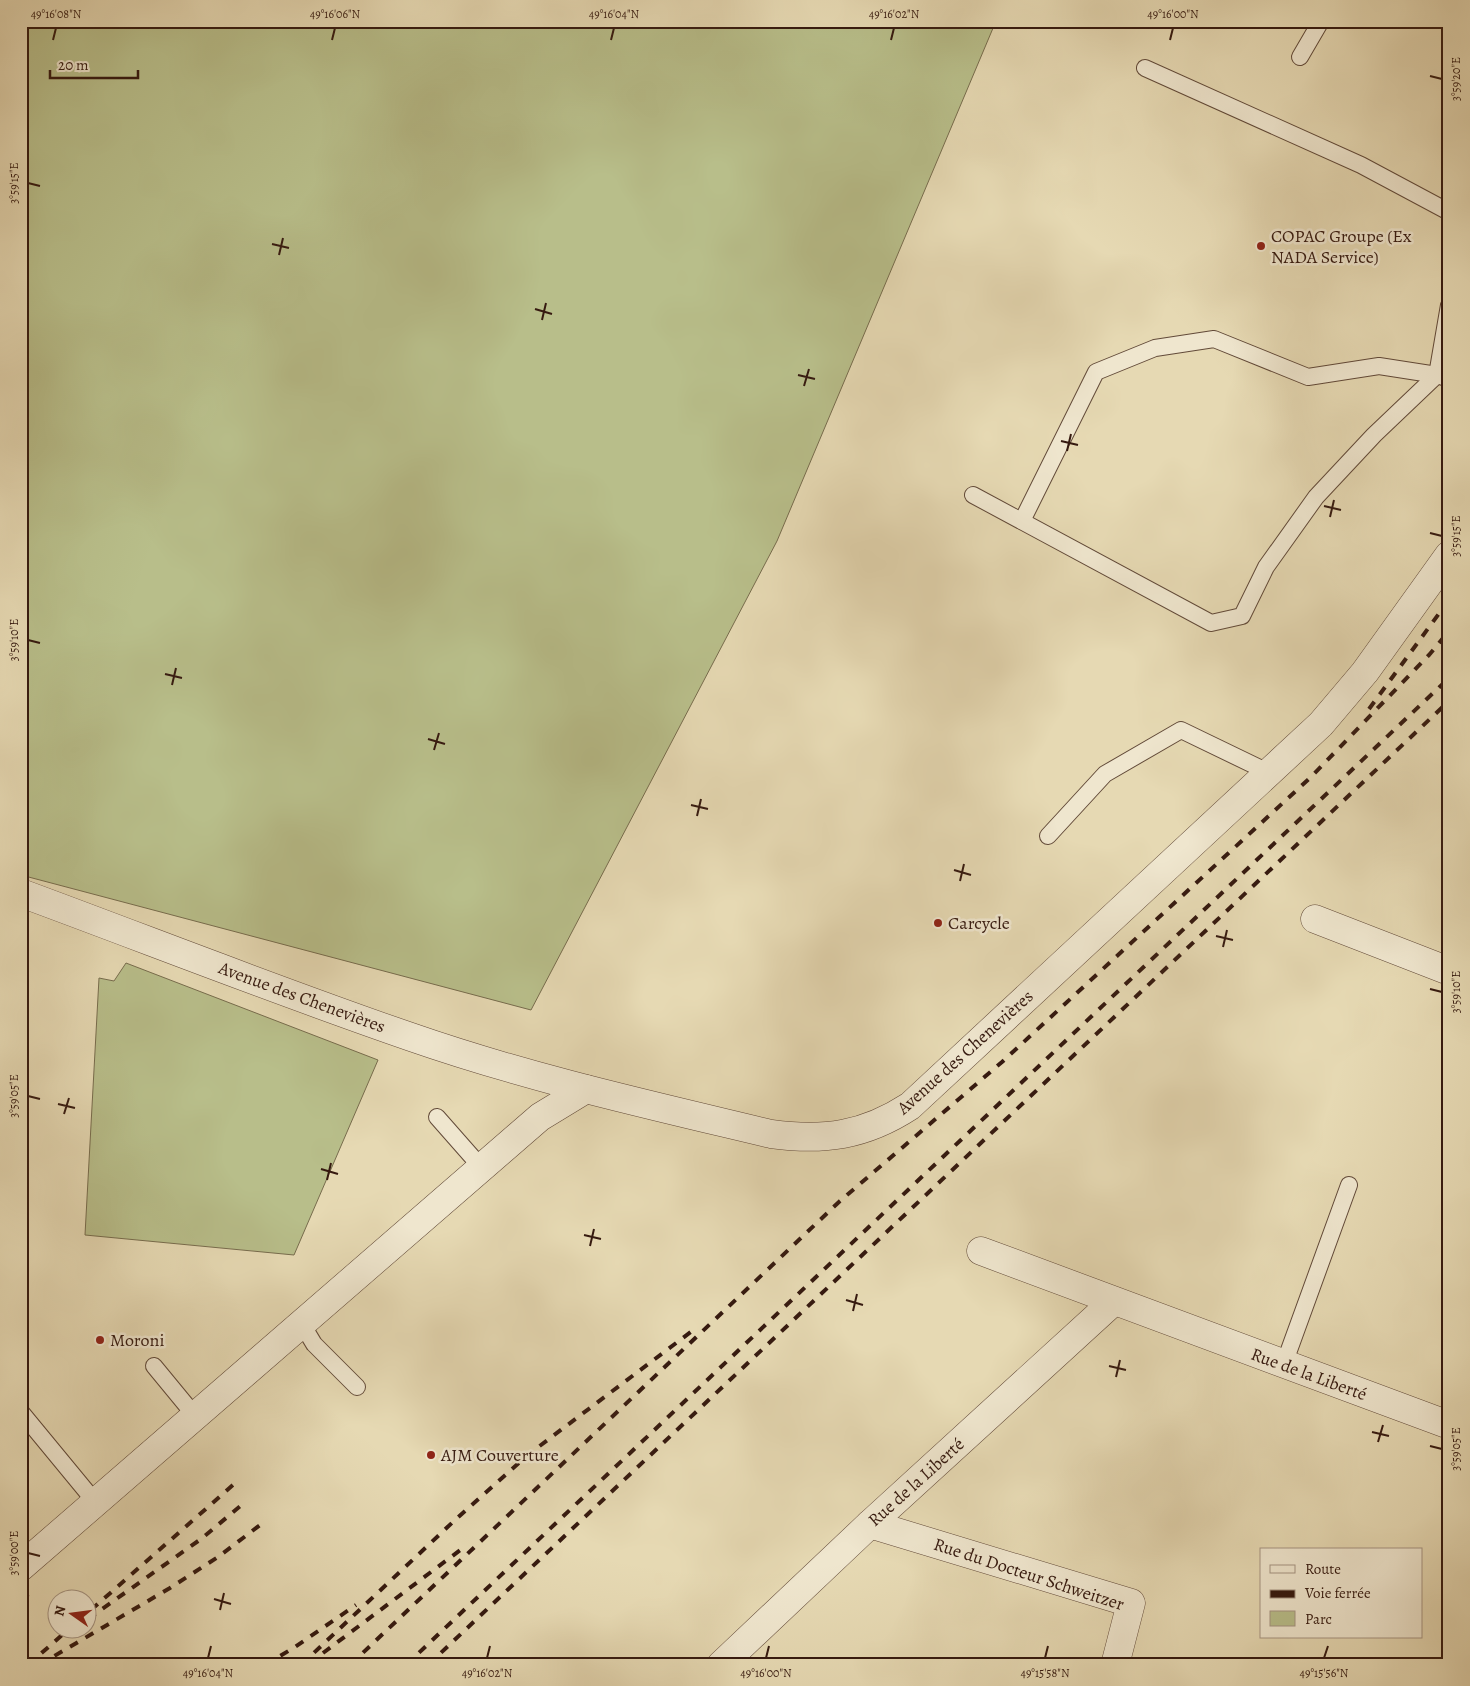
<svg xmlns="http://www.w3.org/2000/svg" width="1470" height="1686" font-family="Alegreya,serif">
<rect width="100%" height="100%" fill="#e6d9b3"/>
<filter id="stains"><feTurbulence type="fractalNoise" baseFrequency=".004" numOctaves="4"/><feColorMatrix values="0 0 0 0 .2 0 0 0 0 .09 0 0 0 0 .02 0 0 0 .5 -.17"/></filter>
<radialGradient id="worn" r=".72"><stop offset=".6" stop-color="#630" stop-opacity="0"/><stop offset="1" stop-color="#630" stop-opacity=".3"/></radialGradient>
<g fill="#b8be8a" stroke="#776c4d">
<path d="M21 21H996L777 541 531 1010 21 875Z"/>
<path d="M126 963 378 1060 294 1255 85 1235 99 978 114 981Z"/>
</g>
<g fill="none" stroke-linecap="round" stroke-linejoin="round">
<defs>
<g id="service">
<path d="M1300 57 1321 21"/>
<path d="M1145 68 1361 165 1449 212"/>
<path d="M1449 305 1437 375 1449 379"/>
<path d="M973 495 1211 623 1242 616 1266 567 1316 497 1374 435 1437 375"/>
<path d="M1022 521 1096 372 1155 348 1214 339 1308 377 1379 366 1437 375"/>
<path d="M1048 836 1105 774 1181 730 1268 772"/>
<path d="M437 1117 481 1167"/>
<path d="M302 1324 314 1344 357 1387"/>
<path d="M1284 1364 1349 1185"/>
<path d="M154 1366 196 1417"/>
<path d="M21 1412 96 1503"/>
</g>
<g id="minor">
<path d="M21 893C151 941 280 992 411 1037 529 1078 650 1105 771 1134 824 1141 864 1136 910 1106L1321 724 1365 672 1449 555"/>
<path d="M1315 919 1449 971"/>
<path d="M981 1251 1449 1425"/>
<path d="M870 1524 1131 1603 1115 1665"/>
<path d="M21 1567 540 1117 586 1089"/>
<path d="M721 1665 870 1524 1114 1301"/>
</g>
</defs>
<use href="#service" stroke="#624a39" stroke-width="18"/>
<use href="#minor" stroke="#624a39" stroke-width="29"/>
<path stroke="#361a10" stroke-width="3" stroke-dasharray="1 2.5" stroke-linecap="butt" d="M21 1602 29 1595"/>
<use href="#service" stroke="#efe6ce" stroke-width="16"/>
<use href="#minor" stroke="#efe6ce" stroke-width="28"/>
<g stroke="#361a10" stroke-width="4" stroke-dasharray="9 9" stroke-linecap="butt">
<path d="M1369 709 1449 600"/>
<path d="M91 1610 233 1485"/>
<path d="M88 1619 201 1539 244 1503"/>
<path d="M323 1653 467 1545"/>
<path d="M28 1665 70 1628"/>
<path d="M39 1665 170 1588 218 1557 264 1522"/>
<path d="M265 1665 295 1647 356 1605"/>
<path d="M301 1665 455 1520 529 1454 696 1328"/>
<path d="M350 1665 840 1201 1002 1062 1311 777 1429 655 1449 631"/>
<path d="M406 1665 1449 678"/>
<path d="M428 1665 1449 701"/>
</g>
</g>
<path fill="none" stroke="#361a10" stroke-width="2" d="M53 40 56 28M332 40 335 28M611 40 614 28M891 40 894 28M1170 40 1173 28M1430 76 1442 79M28 183 40 186M272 244 289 248M279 255 283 238M535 309 552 314M542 320 546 303M798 375 815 379M804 386 809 369M1061 441 1078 445M1067 451 1071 434M1324 506 1341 510M1330 517 1334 500M1430 533 1442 536M28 640 40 643M165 674 182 678M172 685 176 668M428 739 445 744M434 750 439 733M691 805 708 809M697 816 701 799M954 870 971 875M960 881 964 864M1216 936 1233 940M1223 947 1227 930M1430 989 1442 992M28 1096 40 1099M58 1104 75 1108M64 1114 69 1098M321 1169 338 1174M327 1180 331 1163M584 1235 601 1239M590 1246 594 1229M846 1300 863 1305M853 1311 857 1294M1109 1366 1126 1370M1116 1377 1120 1360M1372 1432 1389 1436M1378 1442 1383 1425M1430 1446 1442 1449M28 1553 40 1556M214 1599 231 1604M220 1610 224 1593M208 1658 211 1646M487 1658 490 1646M766 1658 769 1646M1045 1658 1048 1646M1324 1658 1328 1646"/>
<g fill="#8f2418" stroke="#efe6ce" stroke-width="2">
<circle cx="1261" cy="246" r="5"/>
<circle cx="938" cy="923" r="5"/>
<circle cx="100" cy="1340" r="5"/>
<circle cx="431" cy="1455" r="5"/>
</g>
<g text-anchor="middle" stroke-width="5" stroke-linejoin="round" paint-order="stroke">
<g font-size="18" fill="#361a10" stroke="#efe6ce" text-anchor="start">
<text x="1271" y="242">COPAC Groupe (Ex<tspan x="1271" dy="21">NADA Service)</tspan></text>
<text x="948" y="929">Carcycle</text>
<text x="110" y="1346">Moroni</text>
<text x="441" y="1461">AJM Couverture</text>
</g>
<g font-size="18" fill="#361a10" stroke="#efe6ce">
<text transform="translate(302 997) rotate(20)" y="6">Avenue des Chenevières</text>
<text transform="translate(965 1052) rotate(-42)" y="6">Avenue des Chenevières</text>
<text transform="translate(1309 1374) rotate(20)" y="6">Rue de la Liberté</text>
<text transform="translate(916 1482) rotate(-42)" y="6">Rue de la Liberté</text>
<text transform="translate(1029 1574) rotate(18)" y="6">Rue du Docteur Schweitzer</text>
</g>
</g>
<rect width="1470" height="1686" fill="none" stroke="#e6d9b3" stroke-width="55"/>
<rect x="1260" y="1548" width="162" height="90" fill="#efe6ce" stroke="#a59482"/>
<rect x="1270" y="1565" width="25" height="8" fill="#efe6ce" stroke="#a59482"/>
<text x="1305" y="1574" font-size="15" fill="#361a10">Route</text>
<rect x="1270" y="1590" width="25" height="8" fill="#361a10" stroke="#a59482"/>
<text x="1305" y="1598" font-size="15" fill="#361a10">Voie ferrée</text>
<rect x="1270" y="1611" width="25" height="15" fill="#b8be8a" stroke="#a59482"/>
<text x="1305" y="1624" font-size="15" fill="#361a10">Parc</text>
<g transform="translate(72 1614) rotate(284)"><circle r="24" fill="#efe6ce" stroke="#a59482"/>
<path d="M0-4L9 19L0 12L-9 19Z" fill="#8f2418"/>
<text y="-8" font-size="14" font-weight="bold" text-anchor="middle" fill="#361a10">N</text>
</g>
<path d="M50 70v8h88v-8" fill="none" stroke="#361a10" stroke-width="2.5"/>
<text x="58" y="70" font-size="15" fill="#361a10" stroke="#efe6ce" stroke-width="4" paint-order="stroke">20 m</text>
<rect x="28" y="28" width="1414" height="1630" fill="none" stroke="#361a10" stroke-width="2"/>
<g font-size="12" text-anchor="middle" fill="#361a10">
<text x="56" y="18">49°16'08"N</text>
<text x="335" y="18">49°16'06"N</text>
<text x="614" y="18">49°16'04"N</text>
<text x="894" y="18">49°16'02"N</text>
<text x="1173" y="18">49°16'00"N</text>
<text transform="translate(1456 79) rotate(-90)" y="4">3°59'20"E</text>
<text transform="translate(14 183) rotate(-90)" y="4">3°59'15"E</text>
<text transform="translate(1456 536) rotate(-90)" y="4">3°59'15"E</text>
<text transform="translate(14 640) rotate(-90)" y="4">3°59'10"E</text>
<text transform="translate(1456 992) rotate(-90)" y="4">3°59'10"E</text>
<text transform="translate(14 1096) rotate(-90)" y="4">3°59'05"E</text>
<text transform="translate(1456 1449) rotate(-90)" y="4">3°59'05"E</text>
<text transform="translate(14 1553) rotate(-90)" y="4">3°59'00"E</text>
<text x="208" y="1677">49°16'04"N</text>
<text x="487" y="1677">49°16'02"N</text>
<text x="766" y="1677">49°16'00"N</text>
<text x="1045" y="1677">49°15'58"N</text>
<text x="1324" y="1677">49°15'56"N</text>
</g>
<rect width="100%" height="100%" filter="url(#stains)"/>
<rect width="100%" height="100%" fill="url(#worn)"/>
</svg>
